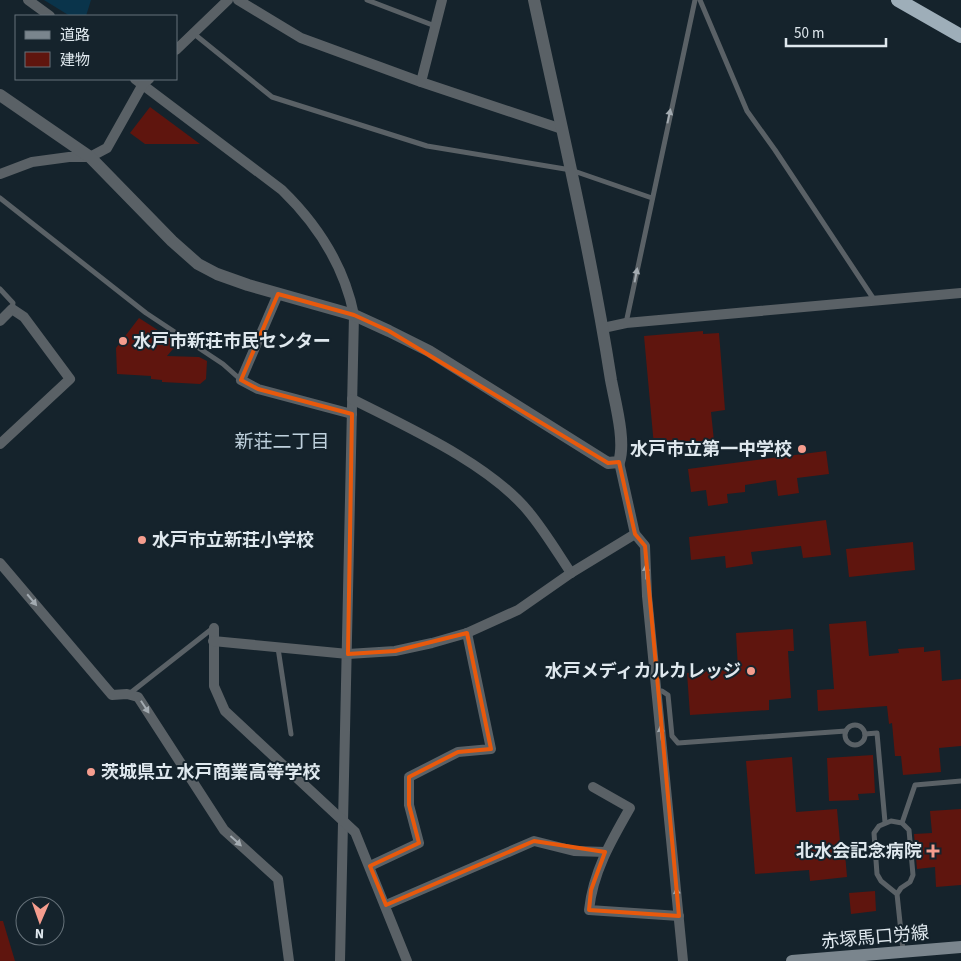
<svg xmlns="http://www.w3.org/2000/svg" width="961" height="961" font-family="'Source Sans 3','Noto Sans JP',sans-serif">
<rect width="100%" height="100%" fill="#15232c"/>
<path fill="#0a344b" d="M44 0H91L86 16H70Z"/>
<g fill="#5f150e">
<path d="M150 107 200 144H145L130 133Z"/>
<path d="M139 318 178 343 167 356 199 357 207 361 206 379 200 384 162 382V380L151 379V376L117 374 116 348Z"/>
<path d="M703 331V334L719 333 722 371 725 410 711 412 714 441 654 446 644 336Z"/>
<path d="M826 451 829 474 797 478 799 493 778 496 776 480 745 485V492L727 494 728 503 708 506 706 490 691 492 688 469Z"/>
<path d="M826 520 831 555 803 558 801 546 751 552 753 564 726 568 725 556 691 560 689 537Z"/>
<path d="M913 542 915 570 849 577 846 549Z"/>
<path d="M866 621 869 656 899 653 898 649 924 647V652L940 650 942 681 961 679V746L939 748 941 772 903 775 901 756H895L892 723 889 724 887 706 818 711 817 690 834 689 829 624Z"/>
<path d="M793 629 794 651H788L791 698 769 700V710L690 715 687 673 738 669 736 633Z"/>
<path d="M873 755 875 793 858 794 859 800 829 801 827 758Z"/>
<path d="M792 757 796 812 837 809 841 853H845L847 877 810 881 809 870 755 874 746 761Z"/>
<path d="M961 809V885L936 887 935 867 917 869 914 834 932 833 930 811Z"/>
<path d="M875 891 876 911 851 914 849 893Z"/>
<path d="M0 921H3L15 961H0Z"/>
</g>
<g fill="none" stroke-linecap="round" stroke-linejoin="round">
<g stroke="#5a6166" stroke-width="5">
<path d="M367 0 435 26"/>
<path d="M700 0 747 111 775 150 875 301"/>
<path d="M193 33 272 97 427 146 571 170 652 198"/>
<path d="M0 198 146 313 223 364 241 380"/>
<path d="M0 289 13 303 12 309"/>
<path d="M626 323 695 0"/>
<path d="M278 648 291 734"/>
<path d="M656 691H662L668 695 672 736 678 743 846 731"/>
<path d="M129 694 213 628"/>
<circle cx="855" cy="735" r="10"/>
<path d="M865 734 877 733 885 822"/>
<path d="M902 823 915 785 961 781"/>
<path d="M897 894 881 881 877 874 874 833 879 826 891 821 902 823 909 830 913 875 910 882 901 888 897 894 903 951"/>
</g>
<g stroke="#5a6166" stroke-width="10">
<path d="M28 0 50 16"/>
<path d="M238 0 301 38 421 82 562 129"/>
<path d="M176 50 228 0"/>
<path d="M135 79 282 190C318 225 344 265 354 315L340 961"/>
<path d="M421 82 442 0"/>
<path d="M0 174 32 162 69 157H90L107 148 143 84 149 79"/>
<path d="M278 294 241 380 258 389 352 414"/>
<path d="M0 321 12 309 24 317 70 379 0 444"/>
<path d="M603 328 626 323 961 293"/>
<path d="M352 399C407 427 488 463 528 511 544 530 557 552 571 573"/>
<path d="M619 462 635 534 645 546 647 596 683 961"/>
<path d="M0 563 112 695 127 694 138 697 224 830 278 879 289 961"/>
<path d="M214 628V686L225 711 355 832 407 961"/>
<path d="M213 641 348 654 395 651 432 643 467 633 518 610 571 573 635 534"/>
<path d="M593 787 630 808C611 841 593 872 589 910L679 916"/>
<path d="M370 866 419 843 409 805V777L458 752 491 749 467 633"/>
<path d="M386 905 534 841 574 851 605 852"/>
</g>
<path stroke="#5a6166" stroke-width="12" d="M0 95 90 157 172 241 198 264 217 274 248 285 354 315 389 331 429 351 608 463 619 462C626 441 615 402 611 380 591 252 561 126 534 0"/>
<path stroke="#7a858d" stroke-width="12" d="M792 961 961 947"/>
<path stroke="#9eaeb9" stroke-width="14" d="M898 0 961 36"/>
</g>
<defs><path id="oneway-solid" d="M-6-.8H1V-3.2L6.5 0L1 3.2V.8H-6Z" transform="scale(1.25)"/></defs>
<g fill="#a3abb1">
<use href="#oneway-solid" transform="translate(669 116) rotate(-78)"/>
<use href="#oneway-solid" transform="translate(636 275) rotate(-79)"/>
<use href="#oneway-solid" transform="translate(646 572) rotate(-93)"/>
<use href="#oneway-solid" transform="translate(32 600) rotate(50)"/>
<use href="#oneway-solid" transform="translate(145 707) rotate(57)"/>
<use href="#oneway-solid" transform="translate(661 733) rotate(-96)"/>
<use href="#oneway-solid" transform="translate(236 841) rotate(42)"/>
<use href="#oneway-solid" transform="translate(677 895) rotate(-96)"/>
</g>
<path fill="none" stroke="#e8590c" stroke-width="4" stroke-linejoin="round" d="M278 294 354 315 389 331 608 463 619 462 635 534 645 546 679 916 589 910 591 890 605 852 534 841 386 905 370 866 419 843 409 805V777L458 752 491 749 467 633 395 651 348 654 352 414 258 389 241 380Z"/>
<g fill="#f59d8e" stroke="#15232c" stroke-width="2">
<circle cx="123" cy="341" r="5"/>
<circle cx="802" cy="449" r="5"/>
<circle cx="142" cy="540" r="5"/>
<circle cx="751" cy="671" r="5"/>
<circle cx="91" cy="772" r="5"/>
<path d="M930.5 843.5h5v5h5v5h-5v5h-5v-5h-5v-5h5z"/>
</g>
<g text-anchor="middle" stroke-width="4" stroke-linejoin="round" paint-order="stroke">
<g font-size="18" font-weight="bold" fill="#dfe8ee" stroke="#15232c" text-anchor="start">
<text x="133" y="347">水戸市新荘市民センター</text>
<text x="792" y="455" text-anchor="end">水戸市立第一中学校</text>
<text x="152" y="546">水戸市立新荘小学校</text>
<text x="741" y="677" text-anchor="end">水戸メディカルカレッジ</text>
<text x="101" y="778">茨城県立 水戸商業高等学校</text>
<text x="922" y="857" text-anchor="end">北水会記念病院</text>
</g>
<g font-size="18" fill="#dfe8ee" stroke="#15232c">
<text transform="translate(875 937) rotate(-5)" y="6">赤塚馬口労線</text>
</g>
<g font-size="19" fill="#bfd1dd" stroke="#15232c">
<text x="282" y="448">新荘二丁目</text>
</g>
</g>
<rect x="15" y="15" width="162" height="65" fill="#15232c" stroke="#66727a"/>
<rect x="25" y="31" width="25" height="8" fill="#7a858d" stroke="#66727a"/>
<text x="60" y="40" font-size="15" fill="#dfe8ee">道路</text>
<rect x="25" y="52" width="25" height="15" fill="#5f150e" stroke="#66727a"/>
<text x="60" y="65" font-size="15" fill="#dfe8ee">建物</text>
<g transform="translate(40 921) rotate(182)"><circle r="24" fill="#15232c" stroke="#66727a"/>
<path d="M0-4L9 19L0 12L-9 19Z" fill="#f59d8e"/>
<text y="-8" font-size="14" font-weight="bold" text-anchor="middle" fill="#dfe8ee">N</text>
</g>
<path d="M786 38v8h100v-8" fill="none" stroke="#dfe8ee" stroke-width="2.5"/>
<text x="794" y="38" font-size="15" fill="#dfe8ee" stroke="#15232c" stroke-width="4" paint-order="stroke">50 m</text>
</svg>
